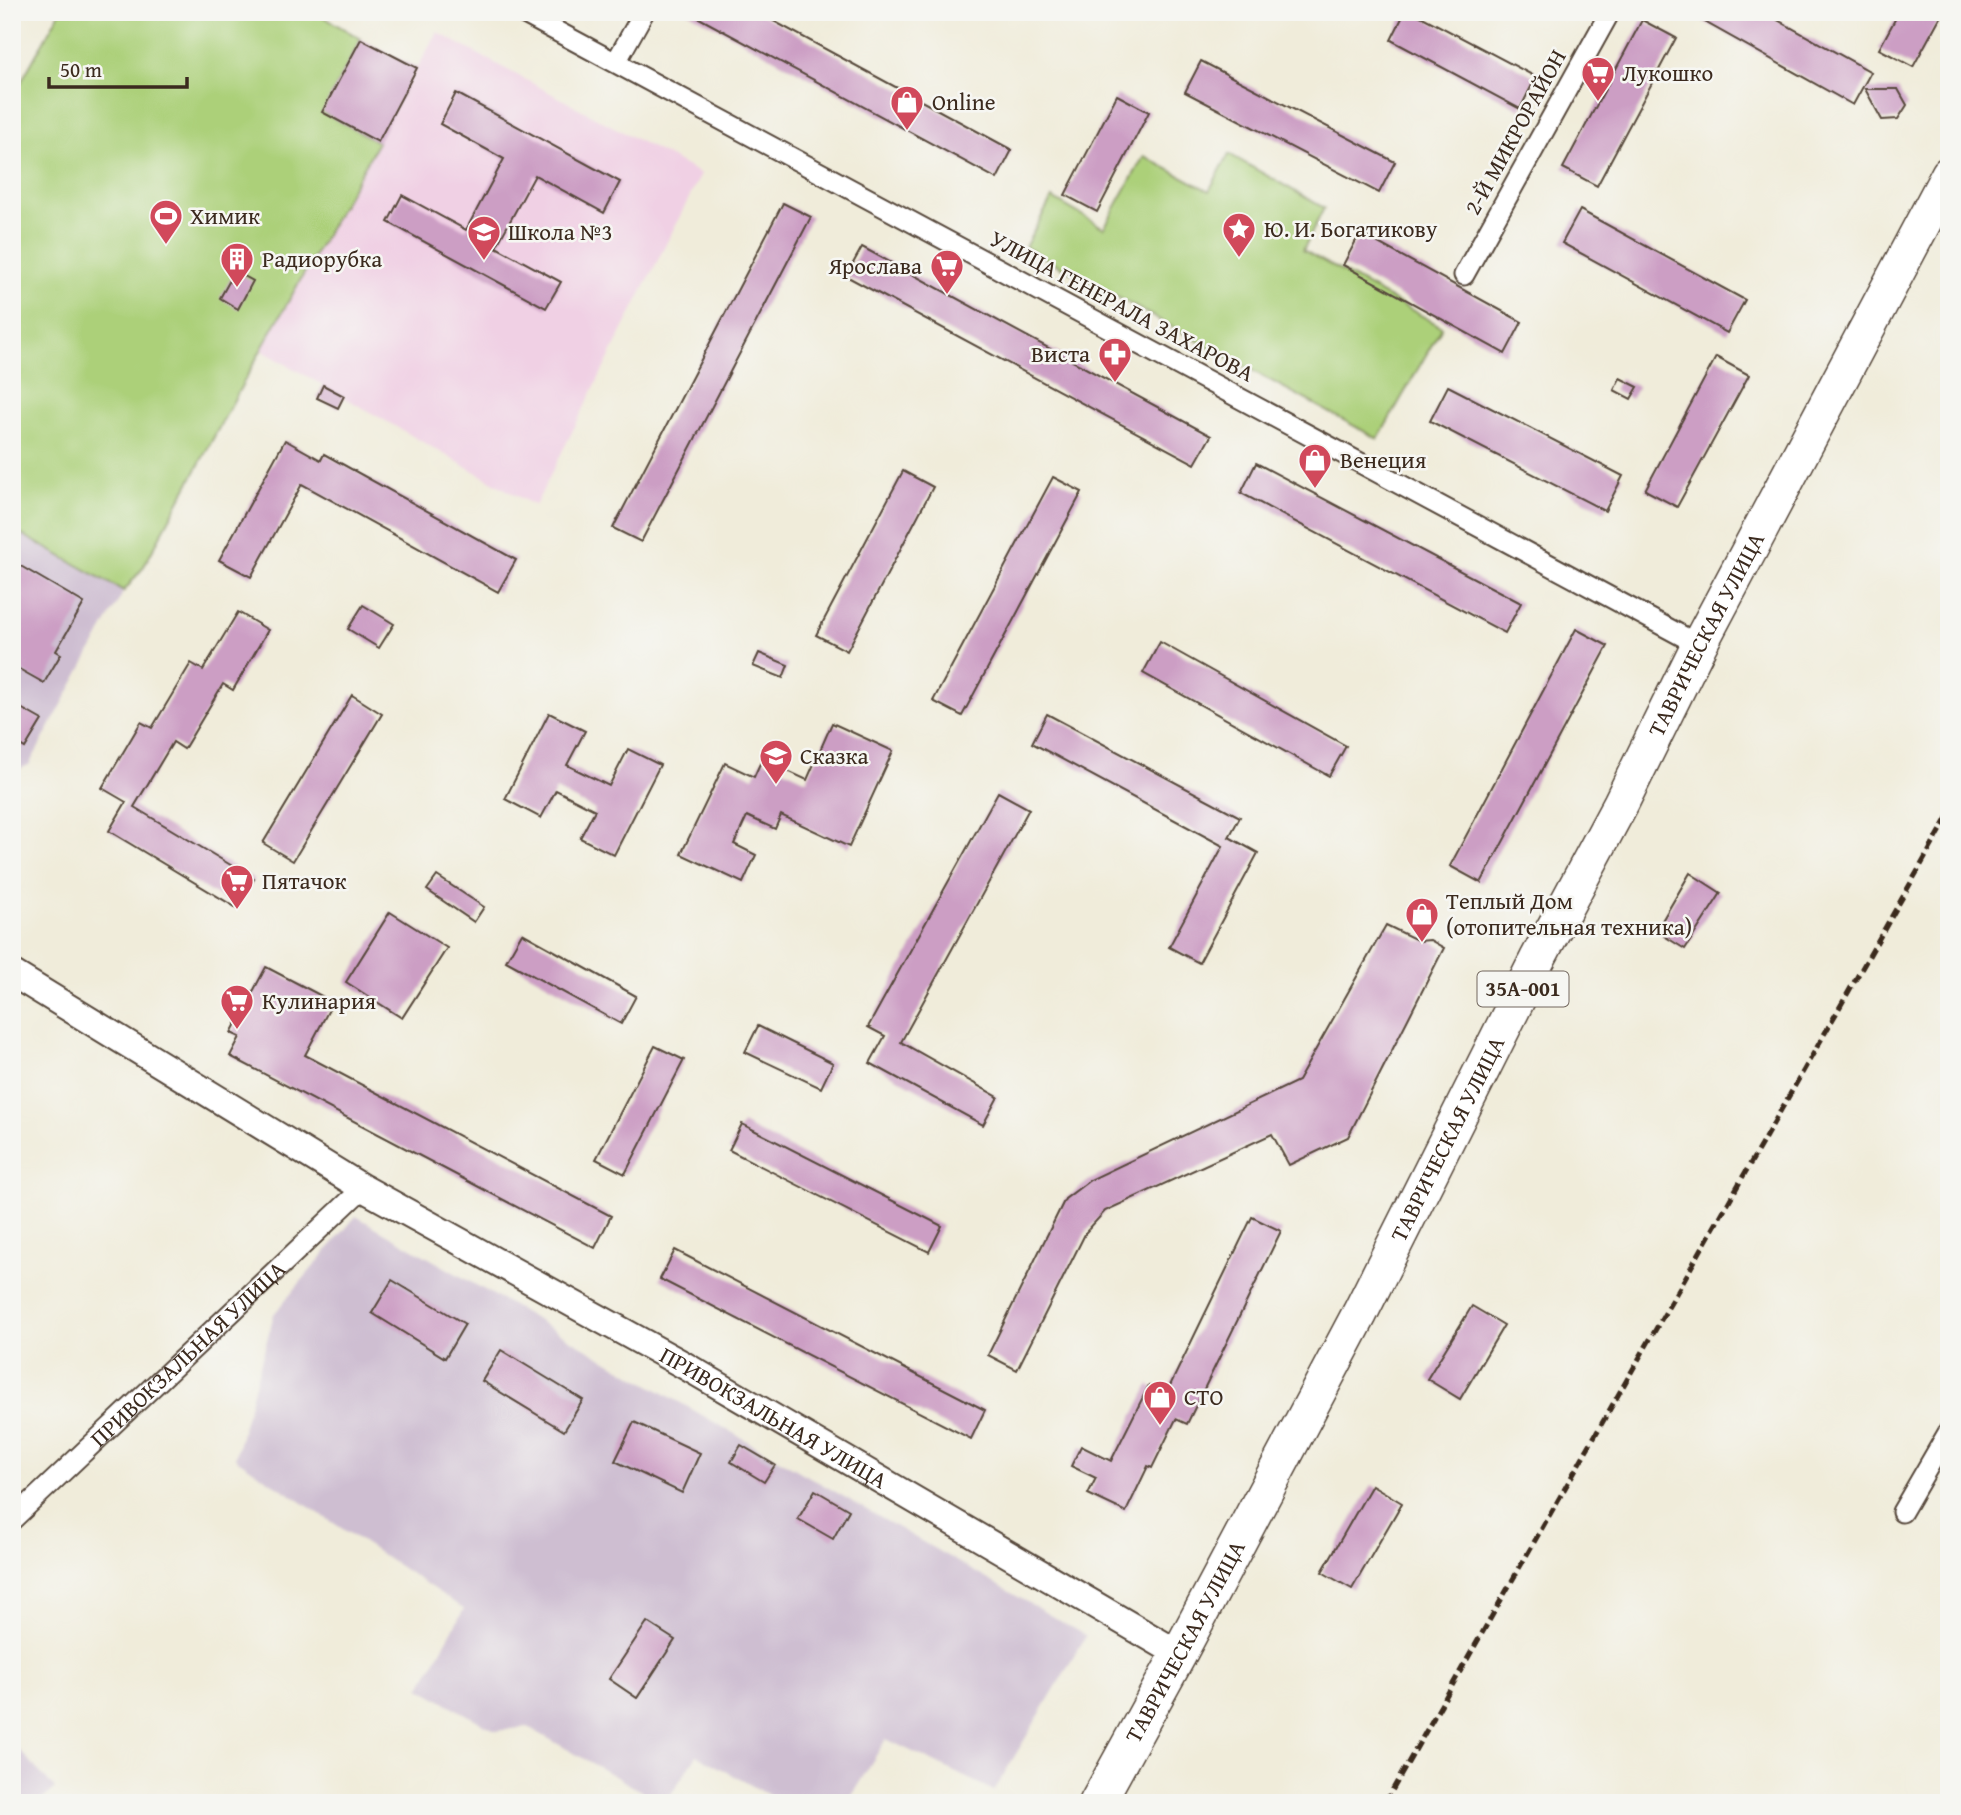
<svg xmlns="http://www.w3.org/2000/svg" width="1961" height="1815" font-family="'Gentium Book Plus',serif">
<rect width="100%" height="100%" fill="#f6f6f2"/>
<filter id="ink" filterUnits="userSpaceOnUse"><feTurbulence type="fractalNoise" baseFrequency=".0143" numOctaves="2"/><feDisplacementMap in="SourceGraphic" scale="14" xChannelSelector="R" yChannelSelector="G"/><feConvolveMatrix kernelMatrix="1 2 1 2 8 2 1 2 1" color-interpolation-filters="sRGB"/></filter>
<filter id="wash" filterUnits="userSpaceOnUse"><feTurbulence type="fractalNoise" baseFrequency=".00686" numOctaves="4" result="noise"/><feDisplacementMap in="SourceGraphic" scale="28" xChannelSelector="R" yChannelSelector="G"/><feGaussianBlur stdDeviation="1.57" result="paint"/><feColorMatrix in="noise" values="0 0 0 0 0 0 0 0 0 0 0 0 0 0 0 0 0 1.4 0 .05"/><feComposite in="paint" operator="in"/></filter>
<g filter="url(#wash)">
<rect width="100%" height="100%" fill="#f0ecda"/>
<path fill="#f0d0e4" d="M437 32 701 174 535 506 261 350 378 142Z"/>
<g fill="#cebed1">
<path d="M12 529 124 591 29 765 12 772Z"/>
<path d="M356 1216 1086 1636 994 1791 886 1739 847 1803H783L697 1755 665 1803H662L528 1727 496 1731 420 1688 464 1609 235 1458 274 1314Z"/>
<path d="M12 1742 55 1789 38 1803H12Z"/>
</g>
<g fill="#acd079" stroke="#747d4c" stroke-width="2">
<path d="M60 12H315L361 39 323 112 378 142 261 350 143 568 124 591 12 529V98Z"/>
<path d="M1229 154 1324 208 1303 250 1442 327 1378 439 1025 247 1052 198 1104 228 1144 156 1209 191Z"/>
</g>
<g id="blocks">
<g fill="#cc9ec4">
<path d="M688 12H757L1012 150 997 179Z"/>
<path d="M1405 12H1413L1536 77 1520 109 1391 40Z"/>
<path d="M1687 12H1763L1871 72 1853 105Z"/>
<path d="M1899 12H1943L1913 67 1879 49Z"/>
<path d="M1642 20 1676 38 1597 186 1563 168Z"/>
<path d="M361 39 417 68 378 142 322 112Z"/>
<path d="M1201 61 1395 162 1379 193 1185 92Z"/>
<path d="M1865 89H1898L1907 105 1898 119 1882 120Z"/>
<path d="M456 93 620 182 604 213 535 175 496 247 561 282 546 308 388 222 402 195 466 230 504 159 440 124Z"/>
<path d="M1117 95 1149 112 1097 212 1065 195Z"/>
<path d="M783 203 811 217 641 542 613 528Z"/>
<path d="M1580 210 1745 300 1727 333 1562 243Z"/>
<path d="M1360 233 1522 322 1505 354 1343 265Z"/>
<path d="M862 247 1211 436 1195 464 846 276Z"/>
<path d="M235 271 253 281 238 309 220 298Z"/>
<path d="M1716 357 1749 375 1677 507 1645 490Z"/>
<path d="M1620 378 1638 387 1631 399 1614 390Z"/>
<path d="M323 385 344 396 338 408 317 398Z"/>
<path d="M1448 386 1623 476 1605 511 1430 421Z"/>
<path d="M285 440 321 460 324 454 516 560 498 592 302 484 251 577 219 560Z"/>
<path d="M1256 463 1521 603 1505 633 1241 493Z"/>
<path d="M903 471 933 487 847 651 816 635Z"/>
<path d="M1053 477 1082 492 962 716 933 701Z"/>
<path d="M12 561 84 603 56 651 61 654 44 683 12 665Z"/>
<path d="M363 605 394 624 379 648 348 629Z"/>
<path d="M238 612 268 630 233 690 223 684 184 749 173 742 134 807 254 879 237 908 109 831 126 802 102 788 141 722 152 728 191 663 203 670Z"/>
<path d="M1576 629 1608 646 1481 883 1450 866Z"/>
<path d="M1160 642 1346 746 1329 776 1143 673Z"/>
<path d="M759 653 788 665 783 678 753 666Z"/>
<path d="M352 695 382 714 293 861 263 843Z"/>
<path d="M12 703 42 720 25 748 12 740Z"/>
<path d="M549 713 585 731 567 765 609 786 628 749 660 765 614 855 580 838 595 810 556 790 541 818 505 799Z"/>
<path d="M1047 714 1240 817 1229 837 1258 853 1199 963 1169 947 1223 846 1032 743Z"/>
<path d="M832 723 893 751 849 847 781 815 775 829 747 816 734 844 756 855 743 883 681 854 725 763 754 777 762 759 807 780Z"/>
<path d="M998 792 1029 809 901 1042 998 1097 983 1125 870 1063 885 1036 868 1027Z"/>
<path d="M1690 873 1721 893 1685 949 1656 931Z"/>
<path d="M437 876 484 907 474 922 427 890Z"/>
<path d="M390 912 447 948 402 1018 346 982Z"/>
<path d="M1386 925 1419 941 1430 940 1444 948 1348 1137 1289 1165 1272 1134 1105 1211 1086 1232 1017 1370 988 1355 1065 1199 1090 1180 1298 1081Z"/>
<path d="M522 933 636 996 621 1024 506 961Z"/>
<path d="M266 967 333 1002 305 1055 611 1216 595 1248 230 1056 240 1037 231 1033Z"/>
<path d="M758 1026 833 1063 821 1088 745 1052Z"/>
<path d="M655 1046 684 1060 625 1174 596 1159Z"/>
<path d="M742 1124 942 1226 929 1252 729 1150Z"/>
<path d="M1252 1217 1281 1231 1187 1424 1176 1419 1152 1468 1148 1466 1126 1512 1088 1494 1096 1478 1071 1466 1081 1446 1111 1461 1149 1385 1166 1394Z"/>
<path d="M675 1250 985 1410 971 1439 660 1279Z"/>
<path d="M392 1280 465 1324 445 1358 372 1313Z"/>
<path d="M1472 1306 1504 1325 1460 1399 1427 1379Z"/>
<path d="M501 1350 583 1400 564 1431 482 1381Z"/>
<path d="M634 1422 700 1453 682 1493 615 1461Z"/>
<path d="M741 1445 775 1465 764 1482 731 1462Z"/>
<path d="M1372 1485 1402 1503 1352 1589 1322 1572Z"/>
<path d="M815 1490 849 1510 833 1539 798 1519Z"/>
<path d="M647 1622 675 1640 637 1698 609 1679Z"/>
</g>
</g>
</g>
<g filter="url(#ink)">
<use href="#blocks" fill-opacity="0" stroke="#56473a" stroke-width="2"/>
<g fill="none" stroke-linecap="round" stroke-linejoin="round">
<defs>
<g id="street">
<path d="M521 12 1699 645"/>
<path d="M616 62 644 12"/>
<path d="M1464 275 1610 12"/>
<path d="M1902 1512 1949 1431"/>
<path id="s1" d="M12 1520 363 1188"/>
</g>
<g id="secondary">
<path id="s2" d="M12 973 363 1188 682 1364 1179 1654"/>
</g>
<g id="highway">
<path id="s3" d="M1097 1803 1179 1654 1360 1313 1537 960 1621 803 1699 645 1949 174"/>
</g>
</defs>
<use href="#street" stroke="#56473a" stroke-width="23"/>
<use href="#secondary" stroke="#56473a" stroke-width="30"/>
<use href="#highway" stroke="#56473a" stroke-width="38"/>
<use href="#street" stroke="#fff" stroke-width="19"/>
<use href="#secondary" stroke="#fff" stroke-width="26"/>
<use href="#highway" stroke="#fff" stroke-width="35"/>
<path stroke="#3b2a1e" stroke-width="5" stroke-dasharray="10 5" stroke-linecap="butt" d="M1385 1803 1949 816"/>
</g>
</g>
<defs>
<symbol id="supermarket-pin" viewBox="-11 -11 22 30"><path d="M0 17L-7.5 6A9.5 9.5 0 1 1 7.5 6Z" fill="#d1495b" stroke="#f6f6f2"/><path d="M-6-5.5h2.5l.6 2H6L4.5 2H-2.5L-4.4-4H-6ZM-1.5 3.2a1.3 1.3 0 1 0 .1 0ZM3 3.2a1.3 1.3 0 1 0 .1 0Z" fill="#fff"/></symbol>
<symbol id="shop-pin" viewBox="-11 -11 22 30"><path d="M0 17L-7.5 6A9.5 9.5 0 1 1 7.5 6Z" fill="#d1495b" stroke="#f6f6f2"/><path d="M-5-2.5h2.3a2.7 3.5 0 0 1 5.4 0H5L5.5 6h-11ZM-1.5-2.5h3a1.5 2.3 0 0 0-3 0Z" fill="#fff"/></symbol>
<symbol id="stadium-pin" viewBox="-11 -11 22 30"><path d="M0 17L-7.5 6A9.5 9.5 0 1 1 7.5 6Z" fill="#d1495b" stroke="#f6f6f2"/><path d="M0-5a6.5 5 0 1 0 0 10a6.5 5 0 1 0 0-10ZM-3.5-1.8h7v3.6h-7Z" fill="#fff"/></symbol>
<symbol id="sight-pin" viewBox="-11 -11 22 30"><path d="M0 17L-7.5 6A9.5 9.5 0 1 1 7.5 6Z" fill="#d1495b" stroke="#f6f6f2"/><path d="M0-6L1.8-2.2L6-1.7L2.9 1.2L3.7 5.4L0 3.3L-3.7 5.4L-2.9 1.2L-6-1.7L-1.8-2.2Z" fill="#fff"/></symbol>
<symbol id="school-pin" viewBox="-11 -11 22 30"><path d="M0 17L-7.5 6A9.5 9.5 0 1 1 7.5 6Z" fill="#d1495b" stroke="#f6f6f2"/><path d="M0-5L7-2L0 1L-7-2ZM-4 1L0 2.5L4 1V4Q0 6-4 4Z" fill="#fff"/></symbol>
<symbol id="building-pin" viewBox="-11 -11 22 30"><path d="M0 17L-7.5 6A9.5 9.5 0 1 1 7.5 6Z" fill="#d1495b" stroke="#f6f6f2"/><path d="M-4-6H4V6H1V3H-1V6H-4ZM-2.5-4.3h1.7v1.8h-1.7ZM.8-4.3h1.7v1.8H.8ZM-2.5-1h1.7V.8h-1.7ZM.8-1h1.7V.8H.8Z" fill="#fff"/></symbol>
<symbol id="pharmacy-pin" viewBox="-11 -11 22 30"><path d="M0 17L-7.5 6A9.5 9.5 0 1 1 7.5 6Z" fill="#d1495b" stroke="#f6f6f2"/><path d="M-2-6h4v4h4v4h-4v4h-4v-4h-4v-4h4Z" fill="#fff"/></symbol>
</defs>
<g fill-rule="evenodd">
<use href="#supermarket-pin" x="1579" y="54" width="38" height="52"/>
<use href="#shop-pin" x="888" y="83" width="38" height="52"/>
<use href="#stadium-pin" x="147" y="197" width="38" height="52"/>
<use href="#sight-pin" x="1220" y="210" width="38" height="52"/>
<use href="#school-pin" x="465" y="213" width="38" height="52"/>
<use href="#building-pin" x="218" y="240" width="38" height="52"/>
<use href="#supermarket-pin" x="928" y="247" width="38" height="52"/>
<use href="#pharmacy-pin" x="1096" y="335" width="38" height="52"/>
<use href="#shop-pin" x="1296" y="441" width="38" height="52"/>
<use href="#school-pin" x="757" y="737" width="38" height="52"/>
<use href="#supermarket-pin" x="218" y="862" width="38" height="52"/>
<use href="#shop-pin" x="1403" y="895" width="38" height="52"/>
<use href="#supermarket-pin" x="218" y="982" width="38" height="52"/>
<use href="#shop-pin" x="1141" y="1378" width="38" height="52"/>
</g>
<g text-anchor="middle" stroke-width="5" stroke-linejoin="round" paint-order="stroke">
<rect fill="#f6f6f2" stroke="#73675e" stroke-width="2" x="1477.5" y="971.5" width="91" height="35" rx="5"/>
<g font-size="21" font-weight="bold" fill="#3b2a1e">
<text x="1523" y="996">35А-001</text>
</g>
<g font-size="23" fill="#3b2a1e" stroke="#f6f6f2" text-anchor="start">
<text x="1622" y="81">Лукошко</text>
<text x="932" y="110">Online</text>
<text x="190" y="224">Химик</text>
<text x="1264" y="237">Ю. И. Богатикову</text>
<text x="508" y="240">Школа №3</text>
<text x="262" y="267">Радиорубка</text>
<text x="922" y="274" text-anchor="end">Ярослава</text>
<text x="1090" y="362" text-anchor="end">Виста</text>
<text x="1340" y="468">Венеция</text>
<text x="800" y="764">Сказка</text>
<text x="262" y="889">Пятачок</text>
<text x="1446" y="909">Теплый Дом<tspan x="1446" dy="26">(отопительная техника)</tspan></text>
<text x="262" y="1009">Кулинария</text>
<text x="1184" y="1405">СТО</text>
</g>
<g font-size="23" fill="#3b2a1e" stroke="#f6f6f2">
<text transform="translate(1515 132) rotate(-61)" y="8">2-Й МИКРОРАЙОН</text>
<text transform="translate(1122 306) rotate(28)" y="8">УЛИЦА ГЕНЕРАЛА ЗАХАРОВА</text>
<text dy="8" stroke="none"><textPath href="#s3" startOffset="1318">ТАВРИЧЕСКАЯ УЛИЦА</textPath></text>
<text dy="8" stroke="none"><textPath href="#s3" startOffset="751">ТАВРИЧЕСКАЯ УЛИЦА</textPath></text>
<text dy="8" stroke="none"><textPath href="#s1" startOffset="242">ПРИВОКЗАЛЬНАЯ УЛИЦА</textPath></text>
<text dy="8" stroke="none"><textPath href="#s2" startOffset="882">ПРИВОКЗАЛЬНАЯ УЛИЦА</textPath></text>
<text dy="8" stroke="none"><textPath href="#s3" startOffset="184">ТАВРИЧЕСКАЯ УЛИЦА</textPath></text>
</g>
</g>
<rect width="1961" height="1815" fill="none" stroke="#f6f6f2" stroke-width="42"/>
<path d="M49 77v10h138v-10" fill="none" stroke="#3b2a1e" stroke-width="3.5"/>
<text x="60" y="77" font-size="21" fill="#3b2a1e" stroke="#f6f6f2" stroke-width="5" paint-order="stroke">50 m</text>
</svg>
